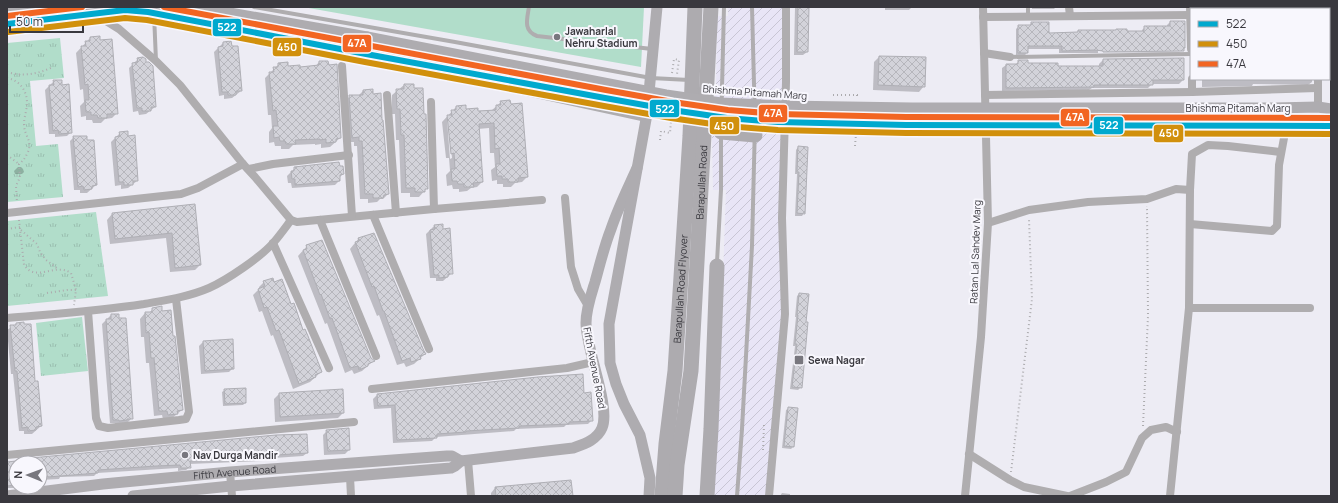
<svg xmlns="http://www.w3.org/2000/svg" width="1338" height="503" font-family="Manrope,sans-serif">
<defs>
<pattern id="industrial-furrows" width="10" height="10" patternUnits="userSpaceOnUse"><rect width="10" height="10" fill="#e8e5f6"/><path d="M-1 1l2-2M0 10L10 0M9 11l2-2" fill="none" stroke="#c8c5d4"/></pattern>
<pattern id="grass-tufts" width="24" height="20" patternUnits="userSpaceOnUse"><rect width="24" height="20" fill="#b1ddca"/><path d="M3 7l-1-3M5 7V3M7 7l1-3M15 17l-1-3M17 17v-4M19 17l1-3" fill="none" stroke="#99beaf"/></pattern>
<pattern id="building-cross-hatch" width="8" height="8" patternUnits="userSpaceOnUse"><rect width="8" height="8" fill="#d3d3da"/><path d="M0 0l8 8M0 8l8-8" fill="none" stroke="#b6b6bc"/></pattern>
</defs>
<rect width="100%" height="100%" fill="#edecf4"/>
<path fill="url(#industrial-furrows)" d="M728 7H787L783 329 768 496H713L717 453 726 190H713L712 137 716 85 717 16H728Z"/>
<g fill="url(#grass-tufts)">
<rect x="1194" y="7" width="123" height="2"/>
<path d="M60 38 64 78 30 81 36 146 58 144 63 197 7 202V43Z"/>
<path d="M96 212 108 296 7 306V221Z"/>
<path d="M82 317 88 371 41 376 36 323Z"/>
</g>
<path fill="#b1ddca" d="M303 7H644L641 67Z"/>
<g fill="#0003" fill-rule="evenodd">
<path d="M795 7H808L807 52 803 55H794Z"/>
<path d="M885 7H912L909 10H885Z"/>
<path d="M1032 7H1056L1054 9H1032Z"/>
<path d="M1170 22H1184V48L1183 50 1098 51V53L1181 52 1179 53H1059V49H1027V53L1024 56H1016V29L1019 26H1029L1032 23 1048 34 1076 33 1078 31H1115L1116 30H1126V32H1142V30L1145 27H1167V25Z"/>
<path d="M90 38 117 113 112 118 105 119 101 123H93L92 120H86V116L81 117 80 106 84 102 83 89 80 90 76 53Z"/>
<path d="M223 43 241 91 232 98 224 99V95L219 96 214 52Z"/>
<path d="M879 57 924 86 919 92 873 90 874 62Z"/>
<path d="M138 59 155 107 146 114 139 115 138 111 133 112 129 68Z"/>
<path d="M1183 59V80L1179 84H1152L1148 88H1092L1089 90 1002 91V68L1006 65 1016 64 1019 61 1027 64 1057 67H1099V64L1103 60Z"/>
<path d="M319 62 340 138 330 147 321 148V144L315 145V144L293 145 289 149H281V146H275L274 142 269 143V132L272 128 271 115H268L265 78 279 64 287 67 299 68 315 67Z"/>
<path d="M1202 79H1312V82L1308 85 1253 84 1252 86 1202 87Z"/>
<path d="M54 81 71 132 67 136 55 137V134H49L45 90Z"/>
<path d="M404 85 427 188 419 197H410V193H401L399 140H396L395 114H392V95Z"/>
<path d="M363 91 381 121 388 194 383 199H380L377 202 368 203V199H360L357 146H354V142H347L345 101 350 96H358Z"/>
<path d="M501 102 510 105H521L527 177 522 182 515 183 511 187H503V184H497V180L492 181 491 170 495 167 494 153H490L489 128 478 129 482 182 477 187 471 188 467 191 459 192V189H453L452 185 447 186 446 175 450 171 449 158H446L442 122 456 107 465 110 477 113 491 111ZM448 117 452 158 450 159 447 119Z"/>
<path d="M120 133 137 181 128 188 121 189V185L115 186 111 142Z"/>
<path d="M74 137 96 185 87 193H80V190H74L70 141Z"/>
<path d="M798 147 804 213 802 216H795L797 174H795L796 150Z"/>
<path d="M18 167H21L23 169 24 172 22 174H15L14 171Z"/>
<path d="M295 168 343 174 339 178V181L335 185 292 188 291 183H288L287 176Z"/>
<path d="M194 206 200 265 195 270 170 272 166 238 110 244 107 220 112 214Z"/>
<path d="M435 225 452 273 443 281H436V278H430L426 234Z"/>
<path d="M359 238 425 354 414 364 406 367 404 363 397 365 379 315 377 316 350 249Z"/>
<path d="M307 246 370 359 373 361 362 371 354 374 352 370 345 373 327 323 325 324 298 256Z"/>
<path d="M264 282 274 283 291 305 321 372 310 382 293 389 273 335 271 336 262 311 259 312 253 295 259 289V287Z"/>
<path d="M799 294 801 387 798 390 790 389 795 346H793L796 317H795L797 296Z"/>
<path d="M153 309 161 312 172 337 182 410 171 419H163L162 415 154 416 149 363H146L144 337H141L140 319 145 313H149Z"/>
<path d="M111 315 132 418 128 422 115 425V423H110L102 324Z"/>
<path d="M16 324 34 382 41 426 32 434H24V431H19L13 374H11L7 330Z"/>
<path d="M203 342 233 368 229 372 201 374 199 346Z"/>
<path d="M225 390 245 403 243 405 223 406 222 392Z"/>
<path d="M279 394 343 413 338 418 275 422 274 399Z"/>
<path d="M583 394 592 420 588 424 566 425 564 427 516 429 514 431 436 437 432 441 393 443 391 408 374 409 373 399 377 395Z"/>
<path d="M789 408 793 447 791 449 782 448 786 410Z"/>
<path d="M327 431 349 450 345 454 324 455 323 435Z"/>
<path d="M307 453 303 456 274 458 264 459 263 461 189 464 190 467 186 470 178 471V468L97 473 94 476 60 477 59 479 40 480V463H16V486L14 488H7V463L19 462 20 460Z"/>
<path d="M495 488 572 496H491V493Z"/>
<path d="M782 493 790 494V496H780Z"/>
</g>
<g fill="url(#building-cross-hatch)" stroke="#afafb5">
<path d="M798 7H809L808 52H797Z"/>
<path d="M1170 21H1185V48H1184V51L1103 52V51L1095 50 1062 51V46H1028V53H1018V25H1031V22H1049V33L1078 32V30H1116V29H1127V31H1144V26H1170Z"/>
<path d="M100 36V40L112 39 118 114H107V118H98L97 115H91V112H86L85 100H89L88 84 85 85 81 46H86L85 41H90V37Z"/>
<path d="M231 41 232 46H238L242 91H236V95H228V92H222L218 47 223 46V42Z"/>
<path d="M879 56 926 57 925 87 878 85Z"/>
<path d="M143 57 146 59V62H149L153 66 156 107H151V111H142V108H137L132 63 138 62 137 58Z"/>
<path d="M1184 58V80H1153V85H1094V87L1006 88V64H1018V60H1028V63H1058V66H1103V59Z"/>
<path d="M319 61H328L329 65 337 64 341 138 336 139V142L326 143V139L320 140V139L295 140 296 144H286L285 141H280L279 137 274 138 273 126H278L276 110 273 111 269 72H274L273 67H278V63L288 62V66L300 65V67L319 65Z"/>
<path d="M53 80H62V85L69 84 72 133 59 134 58 130 53 131 49 85H54Z"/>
<path d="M404 84H414V88H423L424 114H426L428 189H425V192H415V188H406L404 135H401L400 109H397L396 89H404Z"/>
<path d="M373 89V94L381 93 382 120H383L389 194 384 195 383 198H373V194H365L362 141H359V137L352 138 349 95H363V90Z"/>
<path d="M510 100 511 104 522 103 528 177 518 178V182H508V179H502V176H497L496 164H500L499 148 495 149 494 123 479 124 483 182 473 183 474 187H464V184H458L457 181H452L451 169H455L454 153 451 154 447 115H452L451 110H456V106L466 105V109L478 108V111L496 110V105H501L500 101Z"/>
<path d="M128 131V136L135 135 138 181H133V185H124V182H119L115 137 120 136 119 132Z"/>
<path d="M73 136H87V140H94L97 185 92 186V189L84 190 83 186 78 187Z"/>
<path d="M798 146 808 147 805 214 797 213 799 172H797Z"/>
<path d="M339 162 340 166H343L344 174 340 175V181L295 185V179H292L291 171H294V167Z"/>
<path d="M195 204 201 265 175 268 172 233 115 239 112 213Z"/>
<path d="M443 224V229L450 228 453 274H448V277L439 278V275H434L430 230 435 229 434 225Z"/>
<path d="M374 233 424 351 426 354 420 356 421 359 411 362 410 358 402 361 384 311H383L374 286 372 287 355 242 359 241 358 238Z"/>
<path d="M322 240 371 358 375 361 368 364V366L359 370 358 366 350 368 332 318 330 319 321 294 320 295 303 250 307 249 306 245Z"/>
<path d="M273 278 274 282 282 279 291 304 294 303 303 330 305 329 308 336 322 372 315 375 316 377 299 384 279 330 276 331 267 307 264 308 258 289 265 286 263 281Z"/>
<path d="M799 293 809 294 806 322H808L802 388 792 387 797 344H795L798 315H797Z"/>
<path d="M162 306V311L171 310 173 336H175L183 410 177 411 178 414 168 415 167 411H159L154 358H151L149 332 146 333 145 312H152V308Z"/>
<path d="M111 314H119V318H126L133 419H127V420L119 421V420H113L106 319H111Z"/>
<path d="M24 322V324H31L35 381H38L42 426 36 427V430L28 431V427L22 428 17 371H15L10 325H16V323Z"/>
<path d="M233 339 234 369 205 371 203 341Z"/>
<path d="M583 374 584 393 591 392 593 421 569 422V424L519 426V428L466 431V432L437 434V438L397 440 395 405 378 406 377 394 538 377Z"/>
<path d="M246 388V403L225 404 224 389Z"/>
<path d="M343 389 344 413 280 417 279 393Z"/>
<path d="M788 407 798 408 794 447 784 446Z"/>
<path d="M349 428 350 450 328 451 326 430Z"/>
<path d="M307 434 308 453 277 455V456H267V458L190 461 191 468H181L180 465 156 466 98 470V473L48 477V476H40V463H20V459L276 435Z"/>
<path d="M16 461V485L7 486V462Z"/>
<path d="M571 480 573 496H496L495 487Z"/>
</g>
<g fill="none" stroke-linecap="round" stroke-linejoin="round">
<g stroke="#acabae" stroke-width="2" stroke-dasharray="1 3" stroke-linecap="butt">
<path d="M7 72C23 77 38 74 53 67"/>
<path d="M672 73 674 59 679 60 677 74"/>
<path d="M7 78C19 80 27 90 27 103 27 110 24 117 24 124 24 137 34 141 27 154 25 158 23 161 19 164L20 177 16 186 17 203"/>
<path d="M857 95H861"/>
<path d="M660 140 661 131 670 133 671 121"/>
<path d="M855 146 856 134"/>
<path d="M7 155 19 164"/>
<path d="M19 220 24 265C36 283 55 262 71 273L76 290 74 305"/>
<path d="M7 229 20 227"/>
<path d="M21 230 37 244 40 252 46 260 58 269"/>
<path d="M47 293 67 290H76"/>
<path d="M1143 426 1148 316 1147 206"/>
<path d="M763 450 764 425"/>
<path d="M1011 472 1032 299 1029 219"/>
</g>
<g stroke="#afadaf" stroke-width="4">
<path d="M254 7 455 42 651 78 689 80"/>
<path d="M529 7C527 19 523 31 537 36L652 49"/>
<path d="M154 14 156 61"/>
<path d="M1028 17V7"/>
<path d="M1010 57 1191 54"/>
<path d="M379 62 646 120"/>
<path d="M721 129 724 7"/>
<path d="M717 262 721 190V135"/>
<path d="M737 496 742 429 752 246 755 123 752 7"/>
</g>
<g stroke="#afadaf" stroke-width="8">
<path d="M1069 7 1070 16"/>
<path d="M1190 7 1191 49"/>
<path d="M1320 9 1321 7"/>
<path d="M95 14 119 29 156 61 180 85 243 164 255 177 291 220 297 222 434 209 542 200"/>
<path d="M983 17 1191 15"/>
<path d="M1329 17H1331"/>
<path d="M984 53 1010 57"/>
<path d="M1329 57H1331"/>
<path d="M342 66 352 216"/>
<path d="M1192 79V92"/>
<path d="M387 95 396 213"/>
<path d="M985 95 1192 92 1317 88"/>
<path d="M431 102 434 209"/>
<path d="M1318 107V79"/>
<path d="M249 169 273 164 349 155"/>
<path d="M565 198 571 267 578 289 588 306"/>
<path d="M7 213 181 194 198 188 243 164"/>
<path d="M373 215 429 349"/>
<path d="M320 220 376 356"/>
<path d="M988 223 1029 210 1088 202 1147 199 1176 189 1190 190"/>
<path d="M1190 224 1272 231 1277 226 1279 165 1284 138V125"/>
<path d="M273 243 329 368"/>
<path d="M1189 308H1310"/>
<path d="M88 311 96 418 99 426 108 428 179 420 186 419 189 412 176 299"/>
<path d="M7 318C53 314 99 311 144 304 166 300 188 297 209 288 227 280 261 257 274 242 280 235 285 228 291 220"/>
<path d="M372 389 567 368 593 362"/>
<path d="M969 454 1010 480 1024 487 1067 496"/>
<path d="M7 455 354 422"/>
<path d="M468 460 471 496"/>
<path d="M230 472 232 496"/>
<path d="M350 477 351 496"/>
<path d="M769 496 785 314 782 218 786 82V7"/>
<path d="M965 496 981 337 988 223 983 7"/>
<path d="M1070 496 1106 482 1126 472 1142 438 1151 430 1166 427 1177 432"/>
<path d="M1170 496 1189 308 1190 190 1192 154 1208 145 1228 146 1280 152"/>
</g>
<g stroke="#aeacb0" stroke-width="11">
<path d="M196 7 367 37"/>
<path d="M7 10 40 7"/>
<path d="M7 24 125 10 148 12 366 54"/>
<path d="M1274 108 1318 107 1331 109"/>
<path d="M1273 125 1331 126"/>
<path id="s1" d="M7 496 103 484 230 472 447 456H452L461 461"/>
<path d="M133 496 231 486 451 468 455 466 461 461 573 448C584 444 597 440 602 428 611 407 586 350 586 323 586 309 591 295 595 282 600 264 604 247 611 229 618 208 628 188 637 168"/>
<path d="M649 496 650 478 640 435 624 404 616 384 610 363 609 324 647 114 657 7"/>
</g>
<g stroke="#adabaf" stroke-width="15">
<path d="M721 132 755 135"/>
<path id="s2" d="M662 496 666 444 675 371 690 136 695 7"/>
<path id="s3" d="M675 496 677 465 691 371 711 7"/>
<path d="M707 496 711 429 717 266"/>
</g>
<g stroke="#acabae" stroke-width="2" stroke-dasharray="1 3" stroke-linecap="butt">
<path d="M698 88 731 92"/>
<path d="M833 95H857V97"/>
</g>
<g stroke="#aeacb0" stroke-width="11">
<path d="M367 37 666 95 721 103 784 106 912 108H1274"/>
<path d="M366 54 672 110 727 118 778 122 906 125H1273"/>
</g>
<defs>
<path id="bus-1" d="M7 24 125 10 148 12 366 54 605 98 672 110 727 118 778 122 906 125 1331 126"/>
<path id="bus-2" d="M8 32 125 18 147 20 365 62 604 106 671 118 726 126 778 130 906 133 1331 134"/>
<g id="bus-3">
<path d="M164 7 606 90 673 102 728 110 778 114 906 117 1331 118"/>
<path d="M7 16 82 7"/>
</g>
</defs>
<use href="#bus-1" stroke="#f8f7fd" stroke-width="9"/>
<use href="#bus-2" stroke="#f8f7fd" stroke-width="9"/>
<use href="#bus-3" stroke="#f8f7fd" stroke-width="9"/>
<use href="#bus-1" stroke="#00a9ce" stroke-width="6"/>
<use href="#bus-2" stroke="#d1900c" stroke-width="6"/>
<use href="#bus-3" stroke="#f26522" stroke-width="6"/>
</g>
<g fill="#78777e" stroke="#f8f7fd" stroke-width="1.5">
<circle cx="557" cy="37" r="4"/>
<rect x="794" y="355" width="10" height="10" rx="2"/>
<circle cx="185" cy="455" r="4"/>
</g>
<g text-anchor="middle" stroke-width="4" stroke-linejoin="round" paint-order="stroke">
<g font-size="10" font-weight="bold" fill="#39383e" stroke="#f8f7fd" text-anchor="start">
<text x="565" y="35">Jawaharlal<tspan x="565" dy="12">Nehru Stadium</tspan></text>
<text x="808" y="364">Sewa Nagar</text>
<text x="193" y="459">Nav Durga Mandir</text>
</g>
<g font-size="10" fill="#39383e" stroke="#f8f7fd">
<text transform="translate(755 92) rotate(4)" y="4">Bhishma Pitamah Marg</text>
<text x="1238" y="112">Bhishma Pitamah Marg</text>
<text dy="4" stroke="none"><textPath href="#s3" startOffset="315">Barapullah Road</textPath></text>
<text transform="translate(975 252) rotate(-88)" y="4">Ratan Lal Sahdev Marg</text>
<text dy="4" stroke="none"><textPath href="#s2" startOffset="208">Barapullah Road Flyover</textPath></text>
<text transform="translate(595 368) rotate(79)" y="4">Fifth Avenue Road</text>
<text dy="4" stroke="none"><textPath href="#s1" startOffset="229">Fifth Avenue Road</textPath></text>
</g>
</g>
<g stroke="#f8f7fd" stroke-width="1.5">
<rect x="212" y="18" width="30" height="19" rx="4" fill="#00a9ce"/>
<rect x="342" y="34" width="30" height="19" rx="4" fill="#f26522"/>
<rect x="272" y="37" width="30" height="20" rx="4" fill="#d1900c"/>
<rect x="649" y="99" width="31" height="19" rx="4" fill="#00a9ce"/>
<rect x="758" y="104" width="30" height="19" rx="4" fill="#f26522"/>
<rect x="1060" y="108" width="30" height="19" rx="4" fill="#f26522"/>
<rect x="1093" y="116" width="31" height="19" rx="4" fill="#00a9ce"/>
<rect x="709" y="116" width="31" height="19" rx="4" fill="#d1900c"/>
<rect x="1153" y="124" width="31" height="19" rx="4" fill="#d1900c"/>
</g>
<g font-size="11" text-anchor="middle" font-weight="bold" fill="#fff">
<text x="227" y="31">522</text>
<text x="357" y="47">47A</text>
<text x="287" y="51">450</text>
<text x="665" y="113">522</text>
<text x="773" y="117">47A</text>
<text x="1075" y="121">47A</text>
<text x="1109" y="129">522</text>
<text x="724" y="130">450</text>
<text x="1169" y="137">450</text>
</g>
<rect width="1338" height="503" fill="none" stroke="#39383e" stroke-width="16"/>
<rect x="1190" y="8" width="140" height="72" fill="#f8f7fd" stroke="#acabb1"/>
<rect x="1198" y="21" width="20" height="6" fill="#00a9ce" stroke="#acabb1"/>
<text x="1226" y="28" font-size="12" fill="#39383e">522</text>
<rect x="1198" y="41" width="20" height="6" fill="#d1900c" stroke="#acabb1"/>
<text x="1226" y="48" font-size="12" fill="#39383e">450</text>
<rect x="1198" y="61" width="20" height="6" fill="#f26522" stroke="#acabb1"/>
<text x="1226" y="68" font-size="12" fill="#39383e">47A</text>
<g transform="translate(28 475) rotate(271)"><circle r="19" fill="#f8f7fd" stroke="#acabb1"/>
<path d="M0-3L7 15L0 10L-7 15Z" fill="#78777e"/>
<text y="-6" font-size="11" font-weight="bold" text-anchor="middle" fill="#39383e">N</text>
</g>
<path d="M10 26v6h73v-6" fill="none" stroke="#39383e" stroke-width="2"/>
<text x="16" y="26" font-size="12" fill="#39383e" stroke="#f8f7fd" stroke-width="3" paint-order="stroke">50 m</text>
</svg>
